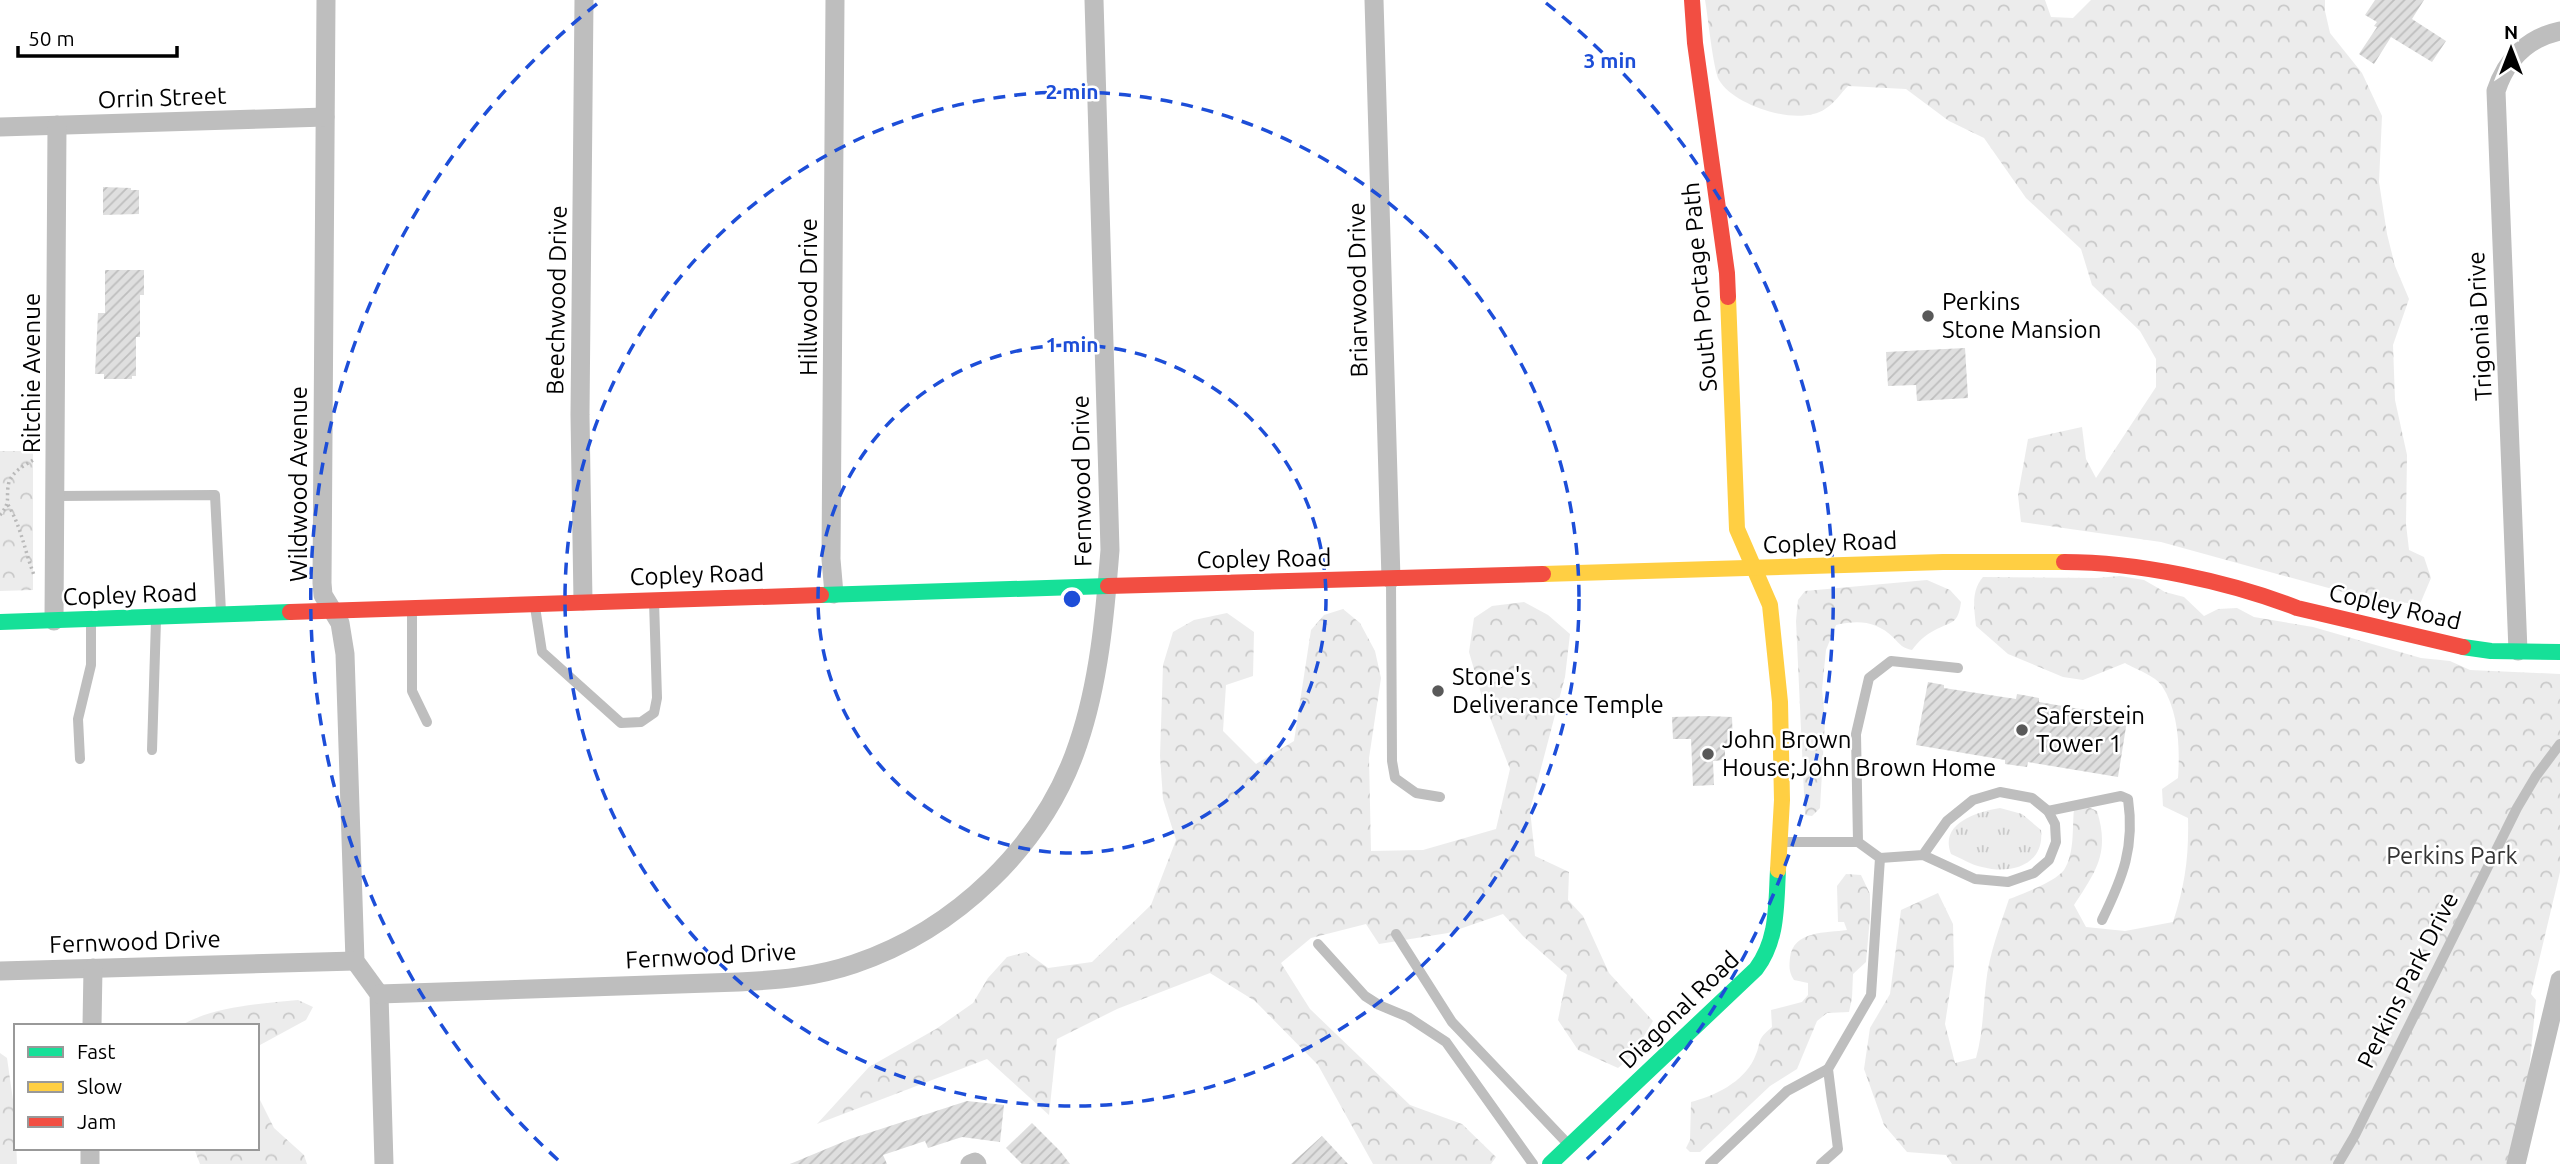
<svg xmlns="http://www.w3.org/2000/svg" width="2560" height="1164" font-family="Ubuntu,sans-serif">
<defs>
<pattern id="grass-tufts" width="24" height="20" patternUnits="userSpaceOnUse" patternTransform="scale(1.75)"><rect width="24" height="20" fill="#ececec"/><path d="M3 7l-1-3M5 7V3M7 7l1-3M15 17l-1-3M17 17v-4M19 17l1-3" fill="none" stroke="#c9c9c9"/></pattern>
<pattern id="forest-crowns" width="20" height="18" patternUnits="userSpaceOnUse" patternTransform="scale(1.75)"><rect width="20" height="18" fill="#ececec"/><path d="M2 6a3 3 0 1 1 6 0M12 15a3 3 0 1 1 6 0" fill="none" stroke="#c9c9c9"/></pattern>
<pattern id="building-hatch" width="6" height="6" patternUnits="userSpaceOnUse" patternTransform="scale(1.75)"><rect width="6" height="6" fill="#dfdfdf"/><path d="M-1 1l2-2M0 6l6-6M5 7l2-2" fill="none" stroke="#bebebe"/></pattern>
</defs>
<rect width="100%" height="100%" fill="#fff"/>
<path fill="url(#grass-tufts)" d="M2000 808 2022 814 2041 830C2045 865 2011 875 1982 867 1971 865 1961 858 1951 854 1939 823 1977 812 2000 808Z"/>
<g fill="url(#forest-crowns)">
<path d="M1705 0H2045L2051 17 2073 18 2091 0H2325V11L2330 33 2362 73 2382 116 2379 182 2387 234 2395 266 2409 299 2393 345 2395 400 2407 455 2406 524 2409 550 2424 557 2431 578 2420 604 2372 600 2161 542 2021 522 2018 495 2028 439 2082 427 2086 459 2096 478 2156 387V359L2140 331 2092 285 2081 249 2026 198 1984 138 1949 121 1906 89 1848 86C1841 93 1834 104 1825 109 1799 127 1734 106 1719 80 1713 69 1708 16 1705 0Z"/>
<path d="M0 451H33V590L0 591Z"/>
<path d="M2120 576 2144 580 2165 592 2184 597 2204 616 2218 609 2237 608 2254 617 2313 627 2421 658 2450 661 2470 670 2560 674V872L2531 994 2536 1000 2529 1071 2507 1164H1952L1946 1155 1907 1152 1884 1125 1864 1069 1870 1028 1890 994 1901 910 1938 893 1953 924 1954 965 1945 1024 1955 1063 1976 1058C1983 1033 1983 1009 1986 983 1989 954 2000 926 2009 899 2023 894 2056 881 2064 870 2075 853 2072 827 2074 809L2086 806 2097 811C2110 853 2096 871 2074 905L2086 927 2125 931 2173 922C2185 886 2189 856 2188 818L2163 806 2162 789 2178 778C2180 749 2179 712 2162 686 2156 676 2135 669 2125 663L2083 680 2063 677 2008 654 1976 626C1974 608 1971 591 1983 577L2097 578Z"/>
<path d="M1927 580 1950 590 1961 602C1958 625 1952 621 1935 630 1925 635 1919 641 1912 650 1903 648 1900 645 1894 638 1876 621 1859 620 1836 625L1826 650 1822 689 1825 720 1820 808 1812 816 1805 815 1796 621 1798 600 1805 591Z"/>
<path d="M1524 602 1548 615 1570 634 1565 677 1530 810 1535 856 1569 872 1568 900 1583 916 1609 973 1653 1021 1632 1056 1618 1068 1578 1050 1558 1020 1567 975 1523 936 1503 914 1448 933 1379 944 1366 924 1311 938 1281 963 1310 1009 1410 1105 1462 1124 1496 1157 1491 1164H1373L1318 1065 1255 1001 1210 973 1117 1009 1057 1039 1049 1115 987 1059 817 1124 869 1067 936 1029 973 1003 988 978 1007 957 1026 952 1048 968 1092 962 1151 905 1176 840 1163 799 1160 756 1163 665 1173 632 1194 620 1227 613 1254 632 1253 676 1226 685 1223 731 1256 764 1294 741 1311 630 1324 615 1343 609 1360 623 1375 651 1381 678 1369 758 1371 851 1423 850 1496 829 1510 769 1482 697 1469 652 1474 618 1492 606Z"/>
<path d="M1846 874 1861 875 1870 894V917L1866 962 1853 974 1852 998 1849 1012 1827 1013 1817 1021 1797 1069 1770 1086 1700 1152H1690L1686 1148 1690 1140 1691 1102C1715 1096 1743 1082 1754 1059 1763 1041 1754 1042 1772 1027L1771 1010 1802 1002 1808 995V983L1794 980C1789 972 1789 967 1790 958 1793 930 1827 933 1847 930L1844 922H1838L1837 886Z"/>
<path d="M298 1000 313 1007 306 1020 260 1045 257 1050V1026H180C214 1006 259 1004 298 1000Z"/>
<path d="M0 1053 7 1058 15 1114 17 1164H0Z"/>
<path d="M257 1094 274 1128 304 1155 307 1164H200L194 1148H257Z"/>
</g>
<g fill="url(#building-hatch)">
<path d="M2375 0H2424L2412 19 2446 41 2432 62 2391 37 2374 64 2359 54 2377 27 2374 26 2377 22 2365 15Z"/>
<path d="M103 187 131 188V190H139V214L103 215Z"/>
<path d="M105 270H144V295H140V337H136V376H132V379H104V374H95L98 313H105Z"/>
<path d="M1965 348 1968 398 1917 401 1916 385 1888 386 1886 352Z"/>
<path d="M1928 682 1944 685V688L2016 699 2017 694 2039 698V702L2109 714 2110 711 2128 714 2118 777 2028 762 2027 767 2005 764V760L1916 745Z"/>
<path d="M1707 716 1732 717 1733 747H1725V760L1713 761 1714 785 1693 786 1691 739H1673L1672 717Z"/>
<path d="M967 1101 1004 1105 1000 1142 962 1137 928 1148 925 1141 883 1155 887 1164H790L850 1139Z"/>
<path d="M1032 1123 1060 1151 1070 1164H1022L1006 1148Z"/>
<path d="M1322 1136 1348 1164H1291Z"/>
</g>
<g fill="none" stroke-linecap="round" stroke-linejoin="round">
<g stroke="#b9b9b9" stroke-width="3.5" stroke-dasharray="2 3.5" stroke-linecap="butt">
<path d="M8 505C21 526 25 552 34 575"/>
<path d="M0 515C12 501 5 498 9 482 13 471 25 465 35 459"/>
</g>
<g stroke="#bebebe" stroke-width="10">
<path d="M56 496 215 495 221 612"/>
<path d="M1391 580 1392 761 1395 778 1416 793 1440 797"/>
<path d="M535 607 542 652 621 723 641 722 654 713 657 698 654 601"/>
<path d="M412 611V691L427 722"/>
<path d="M152 750 156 620"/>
<path d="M80 759 78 719 91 665V620"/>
<path d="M2048 811 2121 796 2128 799C2135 847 2123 877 2102 920"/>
<path d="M1782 842H1858"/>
<path d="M1880 858 1923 855 1975 879 2008 882 2034 873 2049 860 2056 842 2055 824 2048 811 2032 798 2000 792 1973 800 1947 821 1923 855"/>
<path d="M1396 934 1452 1022 1567 1143"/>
<path d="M1318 944 1365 996 1379 1005 1408 1017 1446 1042 1533 1164"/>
<path d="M1710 1164 1787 1091 1828 1069"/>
<path d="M1821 1164 1838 1149 1828 1069 1871 995 1880 858 1858 842 1856 734 1869 678 1891 661 1958 668"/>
<path d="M2338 1164 2355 1135 2517 808 2536 776 2560 744"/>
</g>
<g stroke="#bebebe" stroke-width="19">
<path d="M326 0 322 583 323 595 340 623 345 654 355 961 379 994 384 1164"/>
<path d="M1374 0 1391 579"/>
<path d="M0 127 325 117"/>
<path d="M834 594 831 559 835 0"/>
<path d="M583 601 580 415 584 0"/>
<path d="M54 621 57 125"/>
<path d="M2518 651 2496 91C2506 60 2527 38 2560 31"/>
<path d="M0 971 355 961"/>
<path d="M379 994 739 982C778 980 816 977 854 964 955 930 1044 846 1078 744 1099 683 1105 614 1110 550L1094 0"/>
<path d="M92 1026 93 968"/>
<path d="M90 1164V1148"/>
<path d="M970 1164 975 1162 977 1164"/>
<path d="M2516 1164 2560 980"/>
</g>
<g stroke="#16e098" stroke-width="16">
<path d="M821 595 1108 586"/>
<path d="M0 622 290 612"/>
<path d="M2463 647 2491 651 2560 652"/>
<path d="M1550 1164 1756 969C1778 940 1776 905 1778 870"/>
</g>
<g stroke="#ffcf43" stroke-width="16">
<path d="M1728 297 1737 529 1770 605 1780 702 1782 800 1778 870"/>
<path d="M1543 574 1943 562H2064"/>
</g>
<g stroke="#f24e42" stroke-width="16">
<path d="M1692 0 1695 43 1727 273 1728 297"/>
<path d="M2064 562C2137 562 2228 581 2297 608L2463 647"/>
<path d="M1108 586 1543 574"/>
<path d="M290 612 821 595"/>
</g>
</g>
<g fill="none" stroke="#1d4ed8" stroke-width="3.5" stroke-dasharray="12 9">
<circle cx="1072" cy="599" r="254"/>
<circle cx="1072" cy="599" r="507"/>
<path d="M558 1160A761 761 0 0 1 598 3M1546 3A761 761 0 0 1 1586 1160"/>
</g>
<g fill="#595959" stroke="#fff" stroke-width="2.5">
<circle cx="1928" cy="316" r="7"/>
<circle cx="1438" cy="691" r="7"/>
<circle cx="2022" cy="730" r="7"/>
<circle cx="1708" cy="754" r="7"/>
</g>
<g text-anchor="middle" stroke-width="5" stroke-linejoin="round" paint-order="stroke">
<g font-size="24" fill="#000" stroke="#fff">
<text transform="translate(162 98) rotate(-2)" y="8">Orrin Street</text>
<text transform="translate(1700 287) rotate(-95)" y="8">South Portage Path</text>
<text transform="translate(1358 290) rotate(-91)" y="8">Briarwood Drive</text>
<text transform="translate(809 297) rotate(-90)" y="8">Hillwood Drive</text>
<text transform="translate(557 300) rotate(-89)" y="8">Beechwood Drive</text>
<text transform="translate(2480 326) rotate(-93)" y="8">Trigonia Drive</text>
<text transform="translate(32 373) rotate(-90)" y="8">Ritchie Avenue</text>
<text transform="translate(1082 481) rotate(-91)" y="8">Fernwood Drive</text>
<text transform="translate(299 484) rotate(-90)" y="8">Wildwood Avenue</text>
<text transform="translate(1830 543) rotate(-2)" y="8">Copley Road</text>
<text transform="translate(1264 559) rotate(-1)" y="8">Copley Road</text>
<text transform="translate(697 575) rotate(-2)" y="8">Copley Road</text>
<text transform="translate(130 595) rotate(-2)" y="8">Copley Road</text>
<text transform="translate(2395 607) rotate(13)" y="8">Copley Road</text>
<text transform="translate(135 942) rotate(-2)" y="8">Fernwood Drive</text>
<text transform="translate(711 956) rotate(-3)" y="8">Fernwood Drive</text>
<text transform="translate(2408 980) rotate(-63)" y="8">Perkins Park Drive</text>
<text transform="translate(1679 1010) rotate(-44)" y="8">Diagonal Road</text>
</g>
<g font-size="24" fill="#000" stroke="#fff" text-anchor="start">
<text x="1942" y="310">Perkins<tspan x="1942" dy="28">Stone Mansion</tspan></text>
<text x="1452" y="685">Stone's<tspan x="1452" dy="28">Deliverance Temple</tspan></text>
<text x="2036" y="724">Saferstein<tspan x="2036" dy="28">Tower 1</tspan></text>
<text x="1722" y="748">John Brown<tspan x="1722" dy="28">House;John Brown Home</tspan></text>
</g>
<g font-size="24" fill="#333" stroke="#fff">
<text x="2452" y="864">Perkins Park</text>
</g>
</g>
<circle cx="1072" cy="599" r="10" fill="#1d4ed8" stroke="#fff" stroke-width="3.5"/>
<g font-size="21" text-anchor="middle" font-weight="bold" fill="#1d4ed8" stroke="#fff" stroke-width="5" stroke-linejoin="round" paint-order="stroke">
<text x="1610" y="68">3 min</text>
<text x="1072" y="99">2 min</text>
<text x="1072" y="352">1 min</text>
</g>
<rect x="14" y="1024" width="245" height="126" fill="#ffffff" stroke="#999999" stroke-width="2"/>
<rect x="28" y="1047" width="35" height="10" fill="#16e098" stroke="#999999" stroke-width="2"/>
<text x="77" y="1059" font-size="21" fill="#000000">Fast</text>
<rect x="28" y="1082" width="35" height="10" fill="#ffcf43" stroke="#999999" stroke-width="2"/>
<text x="77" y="1094" font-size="21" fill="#000000">Slow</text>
<rect x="28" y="1117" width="35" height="10" fill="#f24e42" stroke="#999999" stroke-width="2"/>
<text x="77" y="1129" font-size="21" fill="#000000">Jam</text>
<g transform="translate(2511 49)" stroke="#ffffff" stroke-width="5" paint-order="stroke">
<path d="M0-5L12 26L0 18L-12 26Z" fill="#000000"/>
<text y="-10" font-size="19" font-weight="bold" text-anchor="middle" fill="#000000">N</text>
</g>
<path d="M18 46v10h159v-10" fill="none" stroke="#000000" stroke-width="3.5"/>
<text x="28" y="46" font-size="21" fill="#000000" stroke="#ffffff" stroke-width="5" paint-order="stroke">50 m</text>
</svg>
